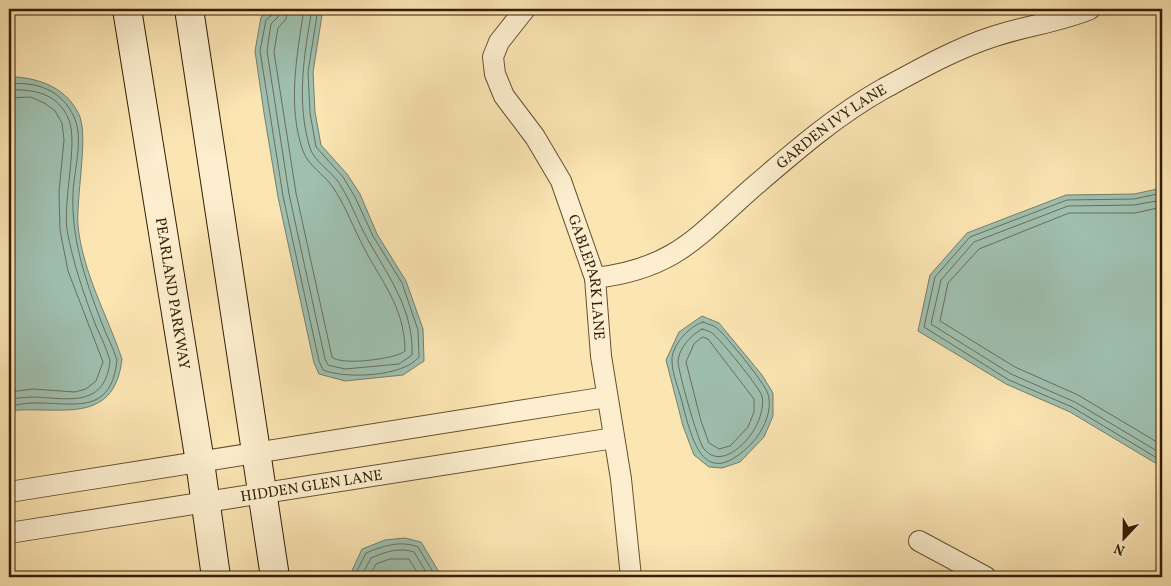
<svg xmlns="http://www.w3.org/2000/svg" width="1171" height="586" font-family="Vollkorn,serif">
<rect width="100%" height="100%" fill="#fbe5b3"/>
<filter id="stains"><feTurbulence type="fractalNoise" baseFrequency=".004" numOctaves="4"/><feColorMatrix values="0 0 0 0 .2 0 0 0 0 .09 0 0 0 0 .02 0 0 0 .5 -.17"/></filter>
<radialGradient id="worn" r=".72"><stop offset=".6" stop-color="#630" stop-opacity="0"/><stop offset="1" stop-color="#630" stop-opacity=".3"/></radialGradient>
<g fill="#9fbfaf" stroke="#757f6b">
<path d="M272 9H323L313 72 315 112 321 145 347 174 360 194 377 234 406 281 423 329 424 361 403 375 345 381 319 374 314 363 278 197 264 113 255 51 261 17Z"/>
<path d="M16 77C43 79 69 90 80 117 88 140 76 197 78 226 83 273 107 315 122 359 114 428 57 405 9 411V80Z"/>
<path d="M1162 188V467L1070 412 1006 384 918 331 930 275 967 233 1066 195 1134 194Z"/>
<path d="M702 316 719 323 762 375 773 393V416L764 437 740 462 722 468 709 467 694 455 683 426 666 360 679 332Z"/>
<path d="M405 538 421 542 442 577H349L362 549 385 540Z"/>
</g>
<g fill="none" stroke-linecap="round" stroke-linejoin="round">
<g stroke="#6a6e5a" stroke-width="1">
<path d="M274 9 273 14 266 20 260 51 283 196 319 361 323 370C345 379 403 377 419 357L418 330 402 283 373 236 355 197 343 177 316 147 310 113 308 72 318 9"/>
<path d="M280 9 278 17 271 24 267 51 289 194 325 359 328 365 345 369 399 364 412 355C414 311 389 277 368 240 357 221 351 201 339 183 331 171 314 161 310 148 296 102 304 55 312 9"/>
<path d="M288 9 286 19 278 28 274 52 296 193 332 357C341 366 396 359 405 351 405 305 378 278 360 240 351 222 344 203 332 186 324 175 308 165 303 151 287 106 297 55 304 9"/>
<path d="M9 84C36 81 62 90 74 117 84 138 74 170 73 193 71 238 85 279 101 321 106 335 113 347 117 360 111 417 73 402 32 403 25 403 17 405 9 406"/>
<path d="M9 90C34 89 58 93 69 120 78 143 63 200 67 230 73 263 84 295 96 326 101 337 107 349 110 361 105 407 70 399 36 397 27 397 18 398 9 399"/>
<path d="M9 98 31 97 46 104 55 111 62 123 64 140 59 192 60 230 68 271 103 362 96 381 86 389 75 392 33 389 9 392"/>
<path d="M1162 193 1134 199 1067 200 970 237 935 277 924 327 1009 380 1072 407 1162 461"/>
<path d="M1162 200 1134 205 1068 206 974 242 941 280 931 324 1011 374 1075 402 1162 454"/>
<path d="M1162 207 1135 213H1069L979 249 948 283 940 321 1015 367 1078 395 1162 445"/>
<path d="M703 322C707 324 713 325 717 328 727 337 764 382 768 394 773 411 763 431 752 443 705 491 693 445 682 402 679 389 672 374 672 361 671 346 689 326 703 322Z"/>
<path d="M702 329C705 330 710 331 712 333 721 340 759 387 762 396 764 404 761 415 758 422 751 440 722 471 704 449 698 442 678 371 678 361 679 348 691 335 702 329Z"/>
<path d="M703 337 708 339 754 399V412L748 427 730 446 719 449 709 443 701 421 686 362 694 344Z"/>
<path d="M354 577 366 553C383 546 400 540 418 547L436 577"/>
<path d="M361 577 371 558C385 552 399 547 414 552L429 577"/>
<path d="M369 577 376 564 390 559H409L420 577"/>
</g>
<defs>
<g id="street">
<path id="s1" d="M525 9 499 42 493 57 495 74 504 96 535 137 561 181 595 278 601 356 621 479 631 577"/>
<path id="s2" d="M595 278C673 269 696 238 751 189 793 153 835 116 883 89 918 70 955 49 992 37 1024 26 1060 22 1090 9"/>
<path d="M9 492 607 397"/>
<path id="s3" d="M9 533 614 438"/>
<path d="M919 541 986 577"/>
</g>
<g id="secondary">
<path id="s4" d="M127 9 200 462 216 577"/>
<path d="M189 9 275 577"/>
</g>
</defs>
<use href="#street" stroke="#675030" stroke-width="22"/>
<use href="#secondary" stroke="#361e04" stroke-width="30"/>
<use href="#street" stroke="#fceece" stroke-width="20"/>
<use href="#secondary" stroke="#fceece" stroke-width="28"/>
</g>
<g text-anchor="middle" stroke-width="4" stroke-linejoin="round" paint-order="stroke">
<g font-size="15" fill="#361e04" stroke="#fceece">
<text dy="5" stroke="none"><textPath href="#s2" startOffset="286">GARDEN IVY LANE</textPath></text>
<text dy="5" stroke="none"><textPath href="#s1" startOffset="302">GABLEPARK LANE</textPath></text>
<text dy="5" stroke="none"><textPath href="#s4" startOffset="288">PEARLAND PARKWAY</textPath></text>
<text dy="5" stroke="none"><textPath href="#s3" startOffset="306">HIDDEN GLEN LANE</textPath></text>
</g>
</g>
<rect width="1171" height="586" fill="none" stroke="#fbe5b3" stroke-width="30"/>
<rect x="10" y="10" width="1151" height="566" fill="none" stroke="#361e04" stroke-width="2.5"/>
<rect x="15" y="15" width="1141" height="556" fill="none" stroke="#361e04"/>
<g transform="translate(1124 538) rotate(202)" stroke="#fceece" stroke-width="4" paint-order="stroke">
<path d="M0-4L9 19L0 12L-9 19Z" fill="#361e04"/>
<text y="-8" font-size="14" font-weight="bold" text-anchor="middle" fill="#361e04">N</text>
</g>
<rect width="100%" height="100%" filter="url(#stains)"/>
<rect width="100%" height="100%" fill="url(#worn)"/>
</svg>
